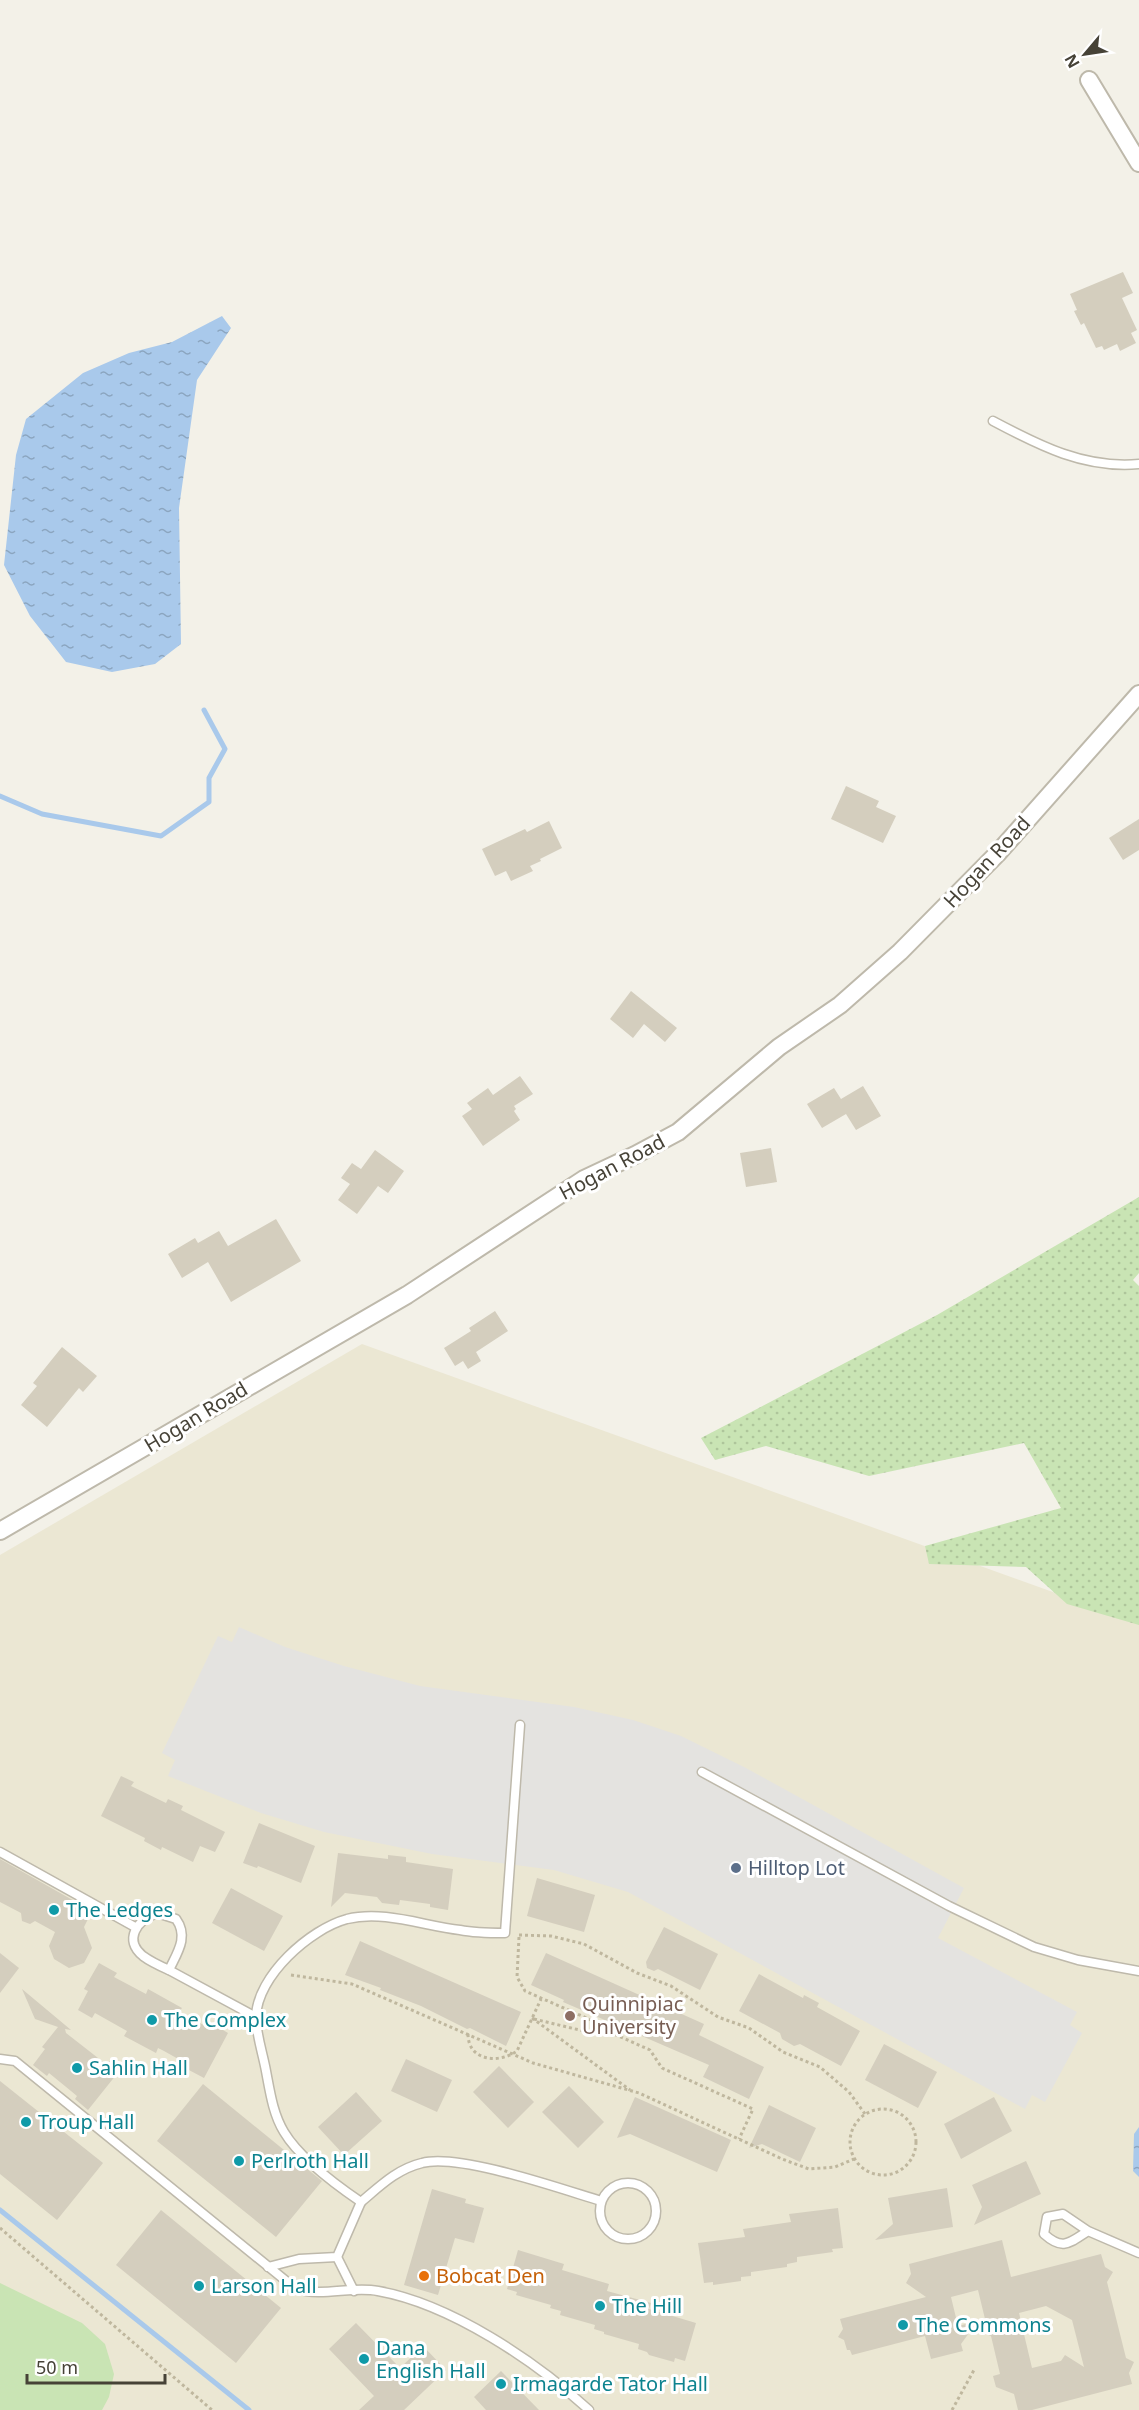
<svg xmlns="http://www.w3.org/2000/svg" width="1139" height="2410" font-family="'Noto Sans',sans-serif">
<defs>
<pattern id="grass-dots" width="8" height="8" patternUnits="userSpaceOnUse" patternTransform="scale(1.5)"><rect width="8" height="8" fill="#c9e4b4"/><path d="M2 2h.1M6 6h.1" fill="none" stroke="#aec59b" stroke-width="1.8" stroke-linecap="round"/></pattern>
<pattern id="water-ripples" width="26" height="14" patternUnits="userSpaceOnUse" patternTransform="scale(1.5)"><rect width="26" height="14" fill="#a9c9eb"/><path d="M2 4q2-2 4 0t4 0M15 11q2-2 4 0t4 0" fill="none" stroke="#8ba5bf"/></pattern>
</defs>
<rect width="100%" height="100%" fill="#f3f1e8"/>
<path fill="#ebe7d3" d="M362 1344 1139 1623V2410H0V1555Z"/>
<path fill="url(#grass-dots)" d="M1139 1197V1273L1133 1280 1139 1286V1625L1067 1604 1026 1567 929 1564 925 1546 1061 1508 1024 1443 869 1476 766 1446 715 1460 701 1438 937 1315Z"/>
<path fill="#c9e4b4" d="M0 2283 82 2323 105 2344 114 2374 109 2397 102 2410H0Z"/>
<path fill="#e4e3e0" d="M239 1627 285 1647 344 1666 420 1686 574 1707 633 1720 681 1736 746 1768 964 1888 938 1938 1077 2012 1070 2025 1082 2033 1045 2102 1032 2095 1025 2109 628 1892 554 1870 432 1854 324 1832 261 1813 168 1776 175 1760 162 1753 218 1636 232 1642Z"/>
<g fill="url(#water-ripples)">
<path d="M222 316 231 328 197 380 179 508 181 644 155 664 112 672 66 662 30 616 4 565 16 455 26 419 83 373 129 353 172 342Z"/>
<path d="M1139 2127V2177L1133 2171 1134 2134Z"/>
</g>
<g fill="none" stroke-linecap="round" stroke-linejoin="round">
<g stroke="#a9c9eb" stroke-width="5">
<path d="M0 796 42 814 161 836 209 802V778L225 749 204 710"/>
<path d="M0 2210 249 2410"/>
</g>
</g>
<g fill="#d4cebe" fill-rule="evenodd">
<path d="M1123 272 1133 293 1122 298 1137 330 1131 333 1136 343 1120 351 1117 344 1104 350 1102 346 1096 348 1084 323 1081 325 1074 311 1077 310 1070 294Z"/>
<path d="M846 786 879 801 876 807 896 816 883 843 831 819Z"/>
<path d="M1139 819V850L1123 860 1109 838Z"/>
<path d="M549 821 562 848 540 859 541 861 530 866 533 871 511 881 506 871 495 876 482 849 525 829 527 832Z"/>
<path d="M631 991 677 1028 665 1042 644 1024 633 1038 610 1019Z"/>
<path d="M520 1076 533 1094 514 1106 516 1109 514 1111 520 1120 483 1146 462 1116 472 1109 467 1103 488 1088 493 1095Z"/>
<path d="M863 1086 881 1116 856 1130 846 1114 822 1128 807 1104 834 1088 841 1099Z"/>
<path d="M771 1148 777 1182 746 1187 740 1153Z"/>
<path d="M375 1150 404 1171 388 1193 378 1186 357 1214 338 1200 350 1184 341 1178 352 1163 361 1169Z"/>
<path d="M276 1219 301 1261 231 1302 208 1262 182 1278 168 1254 195 1238 198 1243 219 1231 228 1246Z"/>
<path d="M495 1311 508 1331 476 1352 481 1361 468 1369 463 1361 455 1366 444 1348 471 1331 469 1328Z"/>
<path d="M62 1347 97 1376 83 1392 79 1388 47 1427 21 1405 37 1386 33 1383Z"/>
<path d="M121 1776 134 1782 131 1786 166 1803 168 1799 183 1806 181 1810 225 1832 215 1852 200 1846 193 1862 162 1847 161 1850 144 1841 145 1838 101 1816Z"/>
<path d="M259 1823 315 1846 301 1883 258 1866 257 1868 243 1863Z"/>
<path d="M338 1853 388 1859V1855L406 1857V1862L453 1869 448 1910 430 1907V1904L400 1900 399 1905 382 1903 377 1897 345 1893 331 1907Z"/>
<path d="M0 1859 92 1911 84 1927 92 1948 84 1963 69 1968 54 1959 49 1946 55 1932 35 1921 30 1924 22 1921 21 1913 0 1902Z"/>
<path d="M537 1878 595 1895 584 1932 527 1916Z"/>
<path d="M231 1888 283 1916 264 1951 212 1923Z"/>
<path d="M664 1927 718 1954 700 1990 658 1969 654 1971 647 1968 646 1962Z"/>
<path d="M360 1941 521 2012 506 2046 470 2028 467 2029 421 2006 380 1990 381 1988 345 1975Z"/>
<path d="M0 1953 19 1968 0 1993Z"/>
<path d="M546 1953 704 2024 699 2035 764 2067 749 2099 703 2077 709 2065 563 2002 564 2000 531 1985Z"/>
<path d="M99 1963 117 1973 114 1977 146 1994 148 1989 182 2008 179 2012 211 2029 213 2024 228 2033 204 2078 187 2069 189 2065 164 2051 158 2048 156 2053 124 2036 127 2031 95 2013 92 2018 78 2010 88 1991 84 1989Z"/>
<path d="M759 1974 803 1998 804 1995 819 2003 817 2007 860 2031 841 2066 800 2044 794 2046 782 2039 780 2033 739 2011Z"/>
<path d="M22 1989 71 2030 65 2029 66 2033 107 2065 109 2061 120 2070 88 2110 75 2099 77 2096 71 2091 49 2073 47 2076 33 2065 45 2049 42 2047 58 2027 35 2019Z"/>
<path d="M884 2044 937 2072 918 2108 865 2080Z"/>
<path d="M406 2059 452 2080 437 2112 391 2091Z"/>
<path d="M499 2066 534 2102 508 2128 473 2092Z"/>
<path d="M0 2081 103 2163 57 2220 0 2174Z"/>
<path d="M203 2084 322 2181 276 2237 157 2141Z"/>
<path d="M569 2086 604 2122 578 2148 542 2112Z"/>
<path d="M356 2092 382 2121 344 2155 318 2127Z"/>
<path d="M635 2097 731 2140 717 2172 630 2134 617 2138Z"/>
<path d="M994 2097 1012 2131 961 2159 944 2124Z"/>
<path d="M769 2105 816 2128 800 2162 762 2144 749 2148Z"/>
<path d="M1026 2161 1041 2194 974 2225 982 2207 972 2185Z"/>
<path d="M947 2188 953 2227 875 2240 893 2224 888 2198Z"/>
<path d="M432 2189 466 2199 465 2203 484 2208 474 2243 455 2238 438 2295 404 2285Z"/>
<path d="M838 2208 843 2248 832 2249 833 2252 797 2257V2262L787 2264V2267L751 2272V2276L741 2277V2281L713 2285V2282L704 2283 698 2243 745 2237 743 2229 791 2222 789 2214Z"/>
<path d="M161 2210 281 2308 236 2363 116 2265Z"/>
<path d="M1002 2240 1011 2277 1101 2254 1105 2267 1113 2272 1107 2282 1126 2358 1134 2362 1129 2373 1132 2384 1032 2410H1018L1014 2394 996 2387 993 2376 1000 2374 991 2336 972 2329 961 2344 963 2351 931 2359 925 2336 852 2355 850 2350H847L844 2340 838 2337 843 2329 840 2319 926 2297 906 2283 911 2274 909 2264ZM978 2290 985 2319 958 2326 951 2297ZM1046 2306 1072 2320 1084 2367 1065 2355 1061 2361 1032 2368 1019 2313Z"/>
<path d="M518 2250 564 2264 562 2270 609 2284 607 2291 651 2303 649 2309 696 2323 685 2361 675 2358 674 2362 649 2355 647 2352 638 2349 639 2344 604 2334V2332L594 2329 595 2325 560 2315 561 2311 550 2308 551 2305 516 2295 517 2292 507 2289Z"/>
<path d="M356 2323 400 2368 423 2346 446 2370 404 2410H359L374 2396 329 2349Z"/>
<path d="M501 2371 539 2410H486L474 2397Z"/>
</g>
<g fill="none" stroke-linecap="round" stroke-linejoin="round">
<defs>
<g id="service">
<path d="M993 421C1040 446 1085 469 1139 464"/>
<path d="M702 1772 949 1906 1034 1947 1078 1960 1139 1971"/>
<path d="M0 1852 135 1927"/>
<path d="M157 1913 176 1919C189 1937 177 1953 169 1970 160 1966 151 1962 143 1956 123 1940 137 1920 157 1913Z"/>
<path d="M169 1970 256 2017"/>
<path d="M0 2059 15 2061 296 2289C323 2297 351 2286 378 2291 451 2304 535 2361 589 2410"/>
<circle cx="628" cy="2211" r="28"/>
<path d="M361 2202C380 2186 397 2169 422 2163 459 2153 561 2189 601 2201"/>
<path d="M1088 2231C1069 2243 1063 2251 1044 2234L1047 2217 1063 2214 1088 2231 1139 2253"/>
<path d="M337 2257 354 2291"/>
<path d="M268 2267 299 2259 337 2257 361 2202C336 2185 299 2157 284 2132 273 2114 270 2092 266 2071 263 2054 256 2034 256 2017 257 1976 310 1929 347 1919 384 1910 424 1926 460 1930 475 1933 490 1933 505 1933L520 1725"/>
</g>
<g id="minor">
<path d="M1089 80 1139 163"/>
<path d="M0 1531 407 1295 584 1179 635 1155 678 1132 779 1047 840 1005 900 952 997 854 1139 694"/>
</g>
</defs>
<use href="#service" stroke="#beb9ab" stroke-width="11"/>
<use href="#minor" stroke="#beb9ab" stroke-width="20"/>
<g stroke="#bfb79e" stroke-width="3" stroke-dasharray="3 3" stroke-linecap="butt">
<path d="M519 1935 551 1936 584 1944 637 1973 671 1986 718 2017 749 2028 783 2052 820 2067 849 2092 865 2114"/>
<path d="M519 1937 517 1977 525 1991 591 2020 614 2034 650 2050 662 2068 753 2109 739 2139"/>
<path d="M291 1975 352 1984 533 2063 639 2093 782 2159 809 2169 835 2167 854 2159"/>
<path d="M532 2018 630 2090"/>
<path d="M534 2019 592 2033 615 2035"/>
<path d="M468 2034C468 2061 499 2064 517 2051L541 1999"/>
<circle cx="883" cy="2142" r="33"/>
<path d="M0 2228 212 2410"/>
<path d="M952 2410 974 2370"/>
</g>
<use href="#service" stroke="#fff" stroke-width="8"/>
<use href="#minor" stroke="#fff" stroke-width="16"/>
</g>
<circle fill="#5c6f8a" stroke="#fff" stroke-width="2" cx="736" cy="1868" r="6"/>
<g fill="#0f9aa8" stroke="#fff" stroke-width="2">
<circle cx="54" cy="1910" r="6"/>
<circle cx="152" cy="2020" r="6"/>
<circle cx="77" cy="2068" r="6"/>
<circle cx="26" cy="2122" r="6"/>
<circle cx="239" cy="2161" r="6"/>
<circle cx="199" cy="2286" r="6"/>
<circle cx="600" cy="2306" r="6"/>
<circle cx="903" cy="2325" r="6"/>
<circle cx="364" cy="2359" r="6"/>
<circle cx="501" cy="2384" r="6"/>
</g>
<circle fill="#8d6e63" stroke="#fff" stroke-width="2" cx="570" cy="2016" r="6"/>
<circle fill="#e8710a" stroke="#fff" stroke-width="2" cx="424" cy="2276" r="6"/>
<g text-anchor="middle" stroke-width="6" stroke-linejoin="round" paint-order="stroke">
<g font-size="20" fill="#464237" stroke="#fff">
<text transform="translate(987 862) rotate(-47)" y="7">Hogan Road</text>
<text transform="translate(612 1167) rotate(-28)" y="7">Hogan Road</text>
<text transform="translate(196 1417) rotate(-31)" y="7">Hogan Road</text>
</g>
<g font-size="20" fill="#4e5e75" stroke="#fff" text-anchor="start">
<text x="748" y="1875">Hilltop Lot</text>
</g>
<g font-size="20" fill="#0d838f" stroke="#fff" text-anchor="start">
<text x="66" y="1917">The Ledges</text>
<text x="164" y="2027">The Complex</text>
<text x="89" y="2075">Sahlin Hall</text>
<text x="38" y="2129">Troup Hall</text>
<text x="251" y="2168">Perlroth Hall</text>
<text x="211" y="2293">Larson Hall</text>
<text x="612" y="2313">The Hill</text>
<text x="915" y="2332">The Commons</text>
<text x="376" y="2355">Dana<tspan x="376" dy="23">English Hall</tspan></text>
<text x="513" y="2391">Irmagarde Tator Hall</text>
</g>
<g font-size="20" fill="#785e54" stroke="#fff" text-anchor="start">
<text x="582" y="2011">Quinnipiac<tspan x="582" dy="23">University</tspan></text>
</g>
<g font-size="20" fill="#c56008" stroke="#fff" text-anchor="start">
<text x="436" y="2283">Bobcat Den</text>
</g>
</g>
<g transform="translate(1085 54) rotate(241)" stroke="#ffffff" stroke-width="4.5" paint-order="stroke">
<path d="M0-4.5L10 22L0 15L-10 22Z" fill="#464237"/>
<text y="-9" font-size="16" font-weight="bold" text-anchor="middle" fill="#464237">N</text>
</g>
<path d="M27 2374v9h138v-9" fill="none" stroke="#464237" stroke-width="3"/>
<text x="36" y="2374" font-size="18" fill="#464237" stroke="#ffffff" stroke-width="4.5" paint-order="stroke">50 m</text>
</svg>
